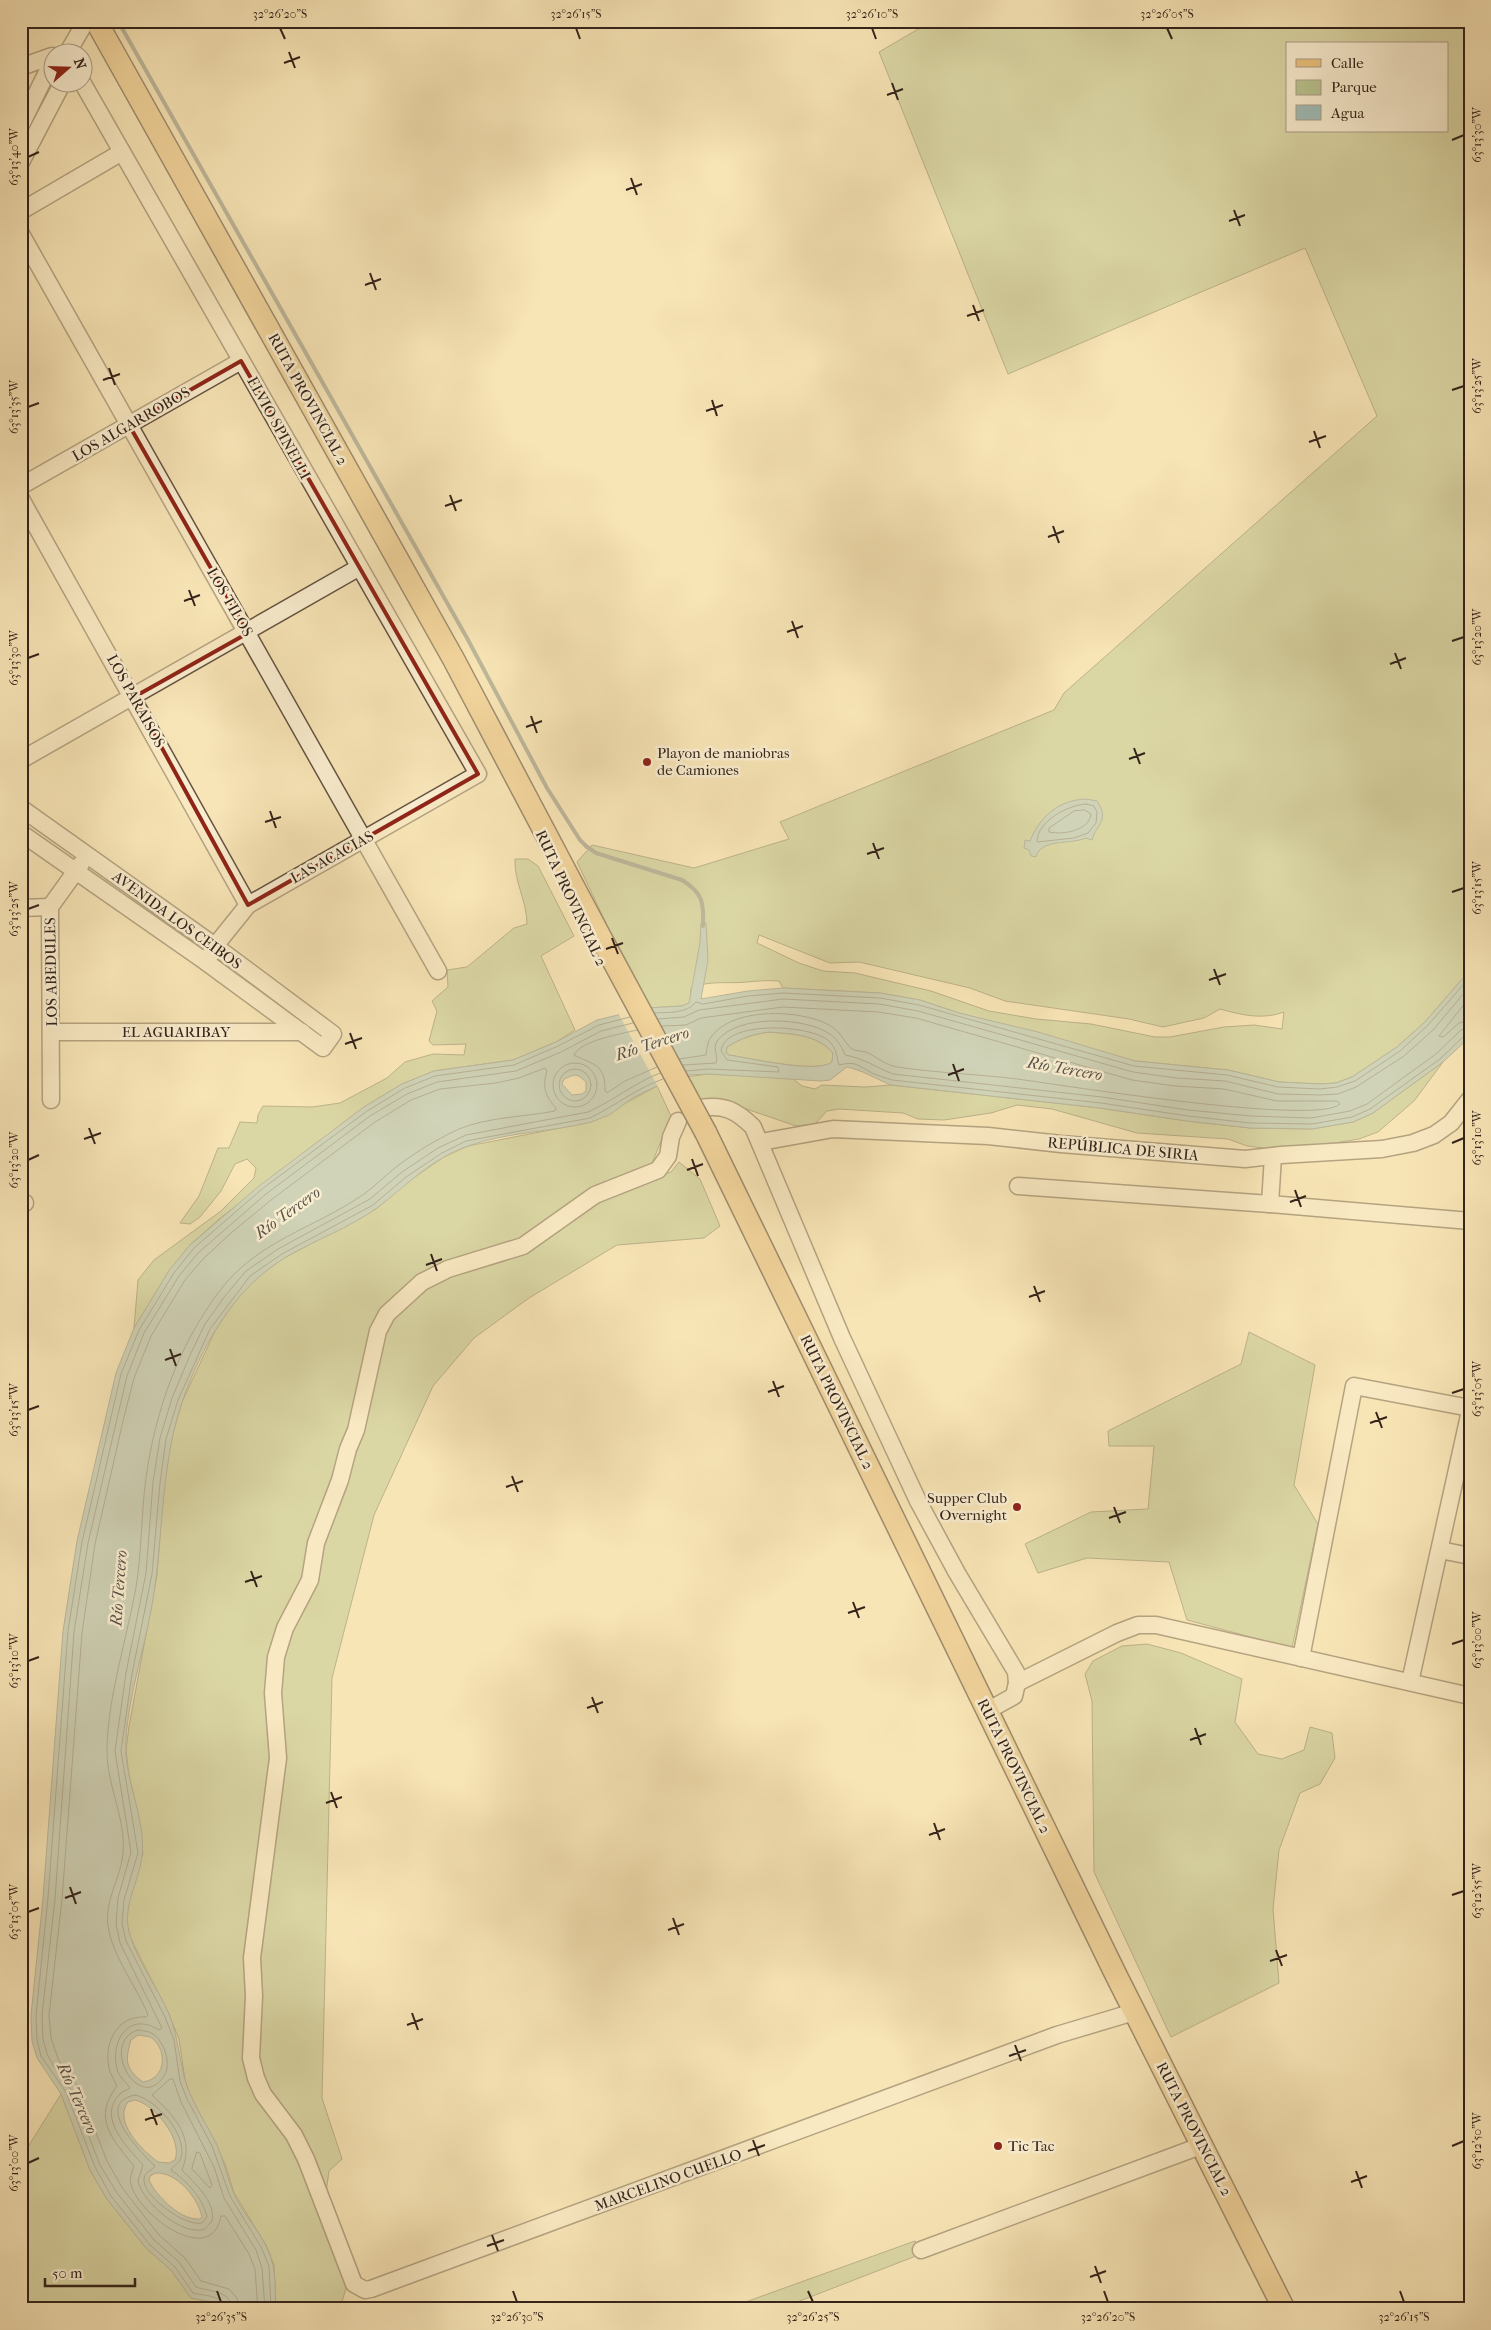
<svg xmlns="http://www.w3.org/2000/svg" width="1491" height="2330" font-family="'IM FELL French Canon',serif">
<rect width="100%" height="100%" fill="#f8e5b7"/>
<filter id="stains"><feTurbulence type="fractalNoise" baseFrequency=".004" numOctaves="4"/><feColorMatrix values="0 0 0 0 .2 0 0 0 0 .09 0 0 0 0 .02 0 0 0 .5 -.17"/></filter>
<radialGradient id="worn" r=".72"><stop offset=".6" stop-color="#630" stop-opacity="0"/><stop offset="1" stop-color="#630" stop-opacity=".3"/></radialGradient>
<g fill="#b9c591" stroke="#767456" fill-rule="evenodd">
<path d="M932 21H1470V970L1425 1022 1397 1047 1352 1077 1336 1083 1320 1084 1279 1082 1228 1070 1135 1061 959 1013 920 1000 880 993 783 988 779 981C767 980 758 981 747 982 727 984 710 980 691 988L690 1003 682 1006 647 1008 603 925 606 923 577 862 592 845 694 868 789 839 780 822 1054 710 1064 693 1377 416 1305 248 1008 374 879 52ZM1287 44H1447V131H1287ZM759 935 830 963 859 962 970 988 1005 1001 1129 1019 1163 1027 1204 1018 1220 1009C1242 1015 1262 1020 1284 1012L1282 1029 1254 1025 1224 1027 1170 1037H1155L1091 1024 1036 1019 989 1011 931 991 855 973 823 971 799 963 757 943Z"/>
<path d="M515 859H528L538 866 574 936 541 956 575 1030 556 1042 513 1060 434 1071 402 1084 364 1107 219 1219 190 1245 170 1270 134 1328 138 1280 154 1260 221 1211 254 1178 256 1168 247 1159 235 1164 221 1191 200 1217 190 1224 180 1223 199 1196 218 1148H229L240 1122 257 1123 258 1115 263 1106 312 1107 340 1103 387 1078 405 1062 433 1054 464 1055 466 1044 433 1045 429 1041 437 1011 432 1001 448 987 447 970 467 967 514 928 527 924C527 901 514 882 515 859Z"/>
<path d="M769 1032C793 1034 816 1034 833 1053L832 1062C818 1074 749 1058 729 1055L726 1053 727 1047C741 1038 754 1034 769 1032Z"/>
<path d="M1443 1062 1414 1101 1378 1132 1359 1139 1317 1146 1271 1149 1247 1146 1228 1139 1137 1133 1052 1109 1017 1105 991 1113 944 1120 918 1119 903 1113 839 1109 827 1111 815 1124 796 1126 723 1101 699 1103 685 1077 708 1074 792 1078 802 1086 815 1089 822 1085 865 1087 891 1085 1100 1108 1187 1121 1250 1128 1312 1129 1353 1122 1373 1113Z"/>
<path d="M657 1086 671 1116 645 1181 671 1172 679 1162 700 1179 720 1226 704 1238 617 1245 529 1298 474 1338 433 1386 374 1515 332 1678 322 2098 342 2159 329 2171 323 2215 344 2273 346 2288 340 2309H276L274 2265 266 2245 234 2193 225 2164 191 2097 185 2080 179 2039 169 2015 131 1939 126 1922 129 1900 143 1853 135 1801 129 1776 126 1751 129 1726 157 1575 164 1483 171 1440 182 1402 215 1331 234 1302 253 1280 284 1258 376 1209 409 1181 444 1157 468 1146 591 1122Z"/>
<path d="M1249 1332 1315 1365 1294 1485 1318 1524 1292 1648 1187 1620 1169 1562 1087 1558 1038 1573 1025 1544 1091 1512 1148 1509 1154 1446H1109L1108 1431 1241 1364Z"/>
<path d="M1147 1644 1181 1653 1242 1679 1235 1722 1258 1754 1282 1759 1304 1750 1310 1727 1332 1733 1335 1758 1320 1784 1300 1793 1279 1850 1273 1909 1279 1983 1171 2037 1094 1872 1092 1701 1085 1674 1093 1661 1122 1646Z"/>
<path d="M61 2094 90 2170 107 2199 146 2248 171 2270 191 2298 217 2303 223 2309H21V2158Z"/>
<path d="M915 2241 919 2246 916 2256 779 2309H726Z"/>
</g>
<g fill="#a0bdb8" stroke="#757f79" fill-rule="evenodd">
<path d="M1086 799 1097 801C1110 821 1097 823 1092 840L1086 838C1070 845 1041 838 1036 857L1031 856 1029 850 1024 848 1025 840 1030 841C1040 816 1059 800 1086 799Z"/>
<path d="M701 923H706L708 960 701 999 748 991 783 988 880 993 920 1000 959 1013 1038 1032 1135 1061 1228 1070 1279 1082 1320 1084 1336 1083 1352 1077 1397 1047 1425 1022 1470 970V1037L1443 1062 1373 1113 1353 1122 1312 1129 1250 1128 1187 1121 1100 1108 891 1085C876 1079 862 1070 847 1067L830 1080 821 1081 708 1074 689 1075 657 1086 634 1097 609 1115 591 1122C551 1132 507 1132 468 1146 432 1158 406 1186 377 1208 349 1228 315 1240 286 1257 233 1289 201 1347 181 1405 159 1473 164 1546 150 1616 142 1657 124 1713 126 1754 128 1788 146 1822 142 1856 139 1883 121 1907 130 1935 138 1963 158 1988 169 2014 179 2038 179 2062 187 2086 195 2107 207 2125 217 2145 224 2161 227 2178 234 2194 245 2218 267 2238 273 2265 276 2278 275 2295 276 2309H223L217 2303 191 2298 171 2270 146 2248 107 2199 90 2170 61 2094 37 2058 32 2041 31 2015 43 1898 63 1631 77 1541 116 1373 134 1328 170 1269 190 1245 259 1186 364 1107 402 1084 434 1071 513 1060 556 1042 597 1020 647 1008 682 1006 689 1003 700 943ZM769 1032C793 1034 816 1034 833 1053L832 1062C818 1074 749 1058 729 1055L726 1053 727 1047C741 1038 754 1034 769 1032ZM574 1075 579 1076 586 1082V1091L582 1094 572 1095 562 1084 564 1079ZM138 2035C142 2036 147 2036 150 2037 166 2046 169 2078 143 2082 125 2069 125 2060 131 2040ZM135 2100C154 2104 183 2139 175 2160L169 2163 158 2162C142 2150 113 2122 128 2102ZM156 2173C177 2172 198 2198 202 2217L200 2219C181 2221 156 2196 149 2180L150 2176Z"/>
</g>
<path fill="#f8e5b7" d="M646 1006 686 1079 659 1089 618 1013Z"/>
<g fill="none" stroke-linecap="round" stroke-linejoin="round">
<g stroke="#6a706a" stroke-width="1">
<path d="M1086 804 1094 806 1097 812 1096 823 1088 833 1074 838 1037 842C1037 821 1068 805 1086 804Z"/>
<path d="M1085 810 1091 814C1089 831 1063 835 1049 832V828L1074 811Z"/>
<path d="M1470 997 1439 1036 1443 1037 1459 1023 1470 1020"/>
<path d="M655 1013C669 1012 686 1014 696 1002L703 1004 748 996 783 993 880 998 919 1005 1134 1066 1227 1075 1278 1087 1320 1089 1337 1087 1355 1081 1400 1051 1428 1025 1470 977"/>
<path d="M658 1019 684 1017 699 1010 783 999 879 1004 918 1011 1133 1072 1176 1078 1225 1081 1278 1094 1320 1095 1338 1094 1356 1087 1404 1056 1433 1030 1470 986"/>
<path d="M662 1026 686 1025 701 1018 783 1007 878 1012 916 1018 1132 1080 1175 1086 1224 1089 1277 1101H1337L1340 1104C1318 1126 1062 1085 1017 1079 977 1074 937 1073 897 1067 885 1065 877 1057 866 1052 862 1051 855 1051 852 1049 845 1044 841 1031 829 1025 800 1009 732 1007 711 1037 707 1043 707 1049 706 1055L679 1059"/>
<path d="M637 1030C622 1034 581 1040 574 1055 593 1065 605 1063 605 1090L607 1093 625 1081 657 1067"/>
<circle cx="575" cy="1085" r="22"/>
<path d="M683 1065 716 1063C719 1056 712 1050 717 1041 737 1014 805 1017 830 1034 837 1039 842 1047 845 1055 863 1058 877 1068 893 1074L1102 1097 1188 1110 1251 1116 1311 1118 1350 1111 1367 1104 1436 1054 1461 1030 1470 1028"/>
<circle cx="575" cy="1085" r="16"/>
<path d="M686 1071 708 1069 779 1072 778 1067 727 1060 721 1051C724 1020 810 1024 829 1041 837 1049 836 1055 839 1065 856 1061 857 1065 872 1073 879 1076 886 1078 892 1080L1101 1103 1188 1116 1250 1123 1312 1124 1352 1117 1370 1109 1440 1059 1465 1035 1470 1034"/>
<path d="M138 2030C143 2031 149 2031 153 2034 164 2041 172 2064 164 2076 139 2115 98 2042 138 2030Z"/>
<path d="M135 2095C156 2099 188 2135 181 2158 179 2164 173 2165 171 2170 186 2180 203 2198 207 2217L202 2223C186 2227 145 2198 144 2181 143 2172 152 2171 155 2166 141 2153 92 2103 135 2095Z"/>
<path d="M197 2152 200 2153 212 2185 210 2188 192 2169Z"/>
<path d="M226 2309C224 2295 204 2296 193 2293L175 2267 150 2245 111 2196 95 2167 66 2092 41 2056 37 2040 36 2015 48 1898 68 1631 82 1542 121 1374 139 1330 174 1273 194 1248 262 1189 367 1111 405 1088 435 1076 514 1065 558 1046 599 1025 630 1017"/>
<path d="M232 2309C231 2290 210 2292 196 2287L179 2262 154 2240 117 2193 100 2165 71 2090 53 2065 47 2054 43 2039 42 2015 55 1899 74 1632 88 1543 127 1376 144 1333 179 1276 198 1253 266 1194 370 1116 407 1094 437 1082 516 1071 561 1052 601 1031 633 1023"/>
<path d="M240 2309 237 2298 229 2289 201 2281 185 2258 159 2235 123 2189 107 2161 78 2087 59 2061 51 2038 49 2015 62 1899 82 1633 95 1544 123 1421 134 1378 151 1336 185 1280 204 1258 231 1233 271 1200 375 1122 411 1100 440 1089 496 1083 519 1078 545 1068 547 1071C542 1086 545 1096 556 1108L555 1111C524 1117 488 1117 459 1129 437 1139 414 1153 395 1168 385 1176 375 1186 364 1194 314 1229 257 1240 218 1293 178 1347 155 1412 146 1478 141 1514 142 1551 136 1587 127 1638 107 1700 107 1751 107 1786 126 1819 123 1853 121 1878 104 1901 108 1926 113 1958 136 1985 148 2015L146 2017C116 2015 102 2045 110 2072 112 2077 115 2081 117 2086 92 2118 112 2139 134 2166 132 2172 129 2178 131 2184 137 2214 211 2269 221 2216H225L249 2254 255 2269 258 2309"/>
<path d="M265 2309 262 2268 256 2250 224 2198 214 2167 181 2102 173 2079H170L152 2095C175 2117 195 2137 182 2170 194 2183 216 2201 212 2221L205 2229C183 2237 143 2203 138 2181L143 2165C128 2148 96 2117 120 2094 123 2091 127 2090 130 2088 126 2082 119 2077 117 2069 110 2040 129 2011 159 2030L162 2028 120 1943 116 1924 118 1898 131 1852 115 1751 126 1673 146 1573 153 1482 160 1438 172 1398 191 1353 205 1324 225 1296 246 1271 278 1249 370 1199 402 1172 438 1148 466 1135 588 1112C613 1101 634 1083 660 1073"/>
<path d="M271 2309 269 2266 261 2247 230 2196 212 2146 187 2099 180 2081 174 2040 165 2017 126 1941 122 1923 124 1900 138 1853 121 1751 132 1674 152 1574 160 1483 166 1439 178 1400 210 1329 250 1276 282 1254 373 1205 406 1177 442 1153 466 1141 590 1118C615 1106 637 1088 663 1079"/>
</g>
<g stroke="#757f79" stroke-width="4">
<path d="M118 21 467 638 547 788 580 840 587 847"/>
<path d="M586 846 596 853 682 880C703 893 704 903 703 926"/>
</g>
<defs>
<g id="minor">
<path d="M68 52 86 21"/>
<path d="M21 67 52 56"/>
<path d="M82 82 478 774 248 905 215 946 206 962"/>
<path d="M21 125 52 62"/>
<path d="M21 162 63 82"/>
<path d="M21 211 122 152"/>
<path d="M21 234 438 971"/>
<path d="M21 486 241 361"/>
<path d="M21 499 248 905"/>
<path d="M21 760 358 568"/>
<path d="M21 808 215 946 333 1034 323 1048 206 962 21 833"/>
<path d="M21 908 50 907"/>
<path d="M51 1032H302"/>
<path d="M51 1100 50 907 81 864"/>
<path d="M701 1108C724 1104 737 1111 753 1127L842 1338 918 1501 957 1573 1016 1672 1017 1683 1014 1696 987 1711"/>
<path d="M678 1121 671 1137 668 1156 658 1170 595 1195 523 1246 448 1269 422 1282 387 1314 378 1331 356 1430 348 1449 340 1480 316 1543 310 1580 285 1628 276 1657 273 1693 278 1758 252 1958 254 1996 251 2058 256 2078 263 2094 294 2135 306 2159 354 2284 365 2290 371 2289 1057 2035 1134 2012"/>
<path d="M761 1142 833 1129 988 1136 1061 1144 1245 1159 1281 1155 1382 1149 1413 1143 1434 1135 1451 1123 1470 1099"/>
<path d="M1273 1156 1270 1204 1470 1221"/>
<path d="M1018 1186 1270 1204"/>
<path d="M21 1203H25"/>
<path d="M1440 1550 1470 1556"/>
<path d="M1301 1658 1354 1386 1470 1408"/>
<path d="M1410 1682 1470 1411"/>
<path d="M1017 1683 1117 1633 1138 1625H1156L1470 1696"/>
<path d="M921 2250 1203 2145"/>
</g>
<g id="major">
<path d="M96 21 454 660 595 927"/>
<path d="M706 1133 1116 1975 1284 2309"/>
</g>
</defs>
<use href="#minor" stroke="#655442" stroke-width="19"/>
<use href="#major" stroke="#34231b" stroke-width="24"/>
<use href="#minor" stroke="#faeed0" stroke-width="16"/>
<use href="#major" stroke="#ecc27c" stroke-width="21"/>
<defs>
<path id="major-bridge" d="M595 927 706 1133"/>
</defs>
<use href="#major-bridge" stroke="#34231b" stroke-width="24" stroke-linecap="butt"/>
<use href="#major-bridge" stroke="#ecc27c" stroke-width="21"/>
</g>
<path d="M0 0H1491V2330H0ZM241 361 478 774 248 905 134 697 248 633 129 425Z" fill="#f8e5b7" fill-opacity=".55" fill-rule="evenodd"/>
<path fill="none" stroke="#8f2418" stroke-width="4" stroke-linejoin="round" d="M241 361 478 774 248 905 134 697 248 633 129 425Z"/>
<path fill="none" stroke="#34231b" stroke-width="2" d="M280 28 285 39M576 28 580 39M872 28 876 39M1167 28 1172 39M289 52 295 68M284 63 300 57M892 83 898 100M887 95 903 89M1452 140 1464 135M28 157 39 152M631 178 637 195M626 190 642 184M1234 210 1240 226M1229 221 1245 215M370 273 376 290M365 285 381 279M973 305 979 321M967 316 984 310M109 368 115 385M103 380 120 374M1452 390 1464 386M712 400 717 416M28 407 39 403M706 411 723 405M1314 431 1320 448M1309 442 1326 436M450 495 456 511M445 506 462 500M1053 526 1059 543M1048 537 1064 531M189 590 195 606M184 601 200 595M792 621 798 638M787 632 803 626M1452 641 1464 637M1395 653 1401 669M28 658 39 654M1390 664 1406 658M531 716 537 733M526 727 542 721M1134 748 1140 764M1129 759 1145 753M270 811 276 828M265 822 281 817M873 843 879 859M867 854 884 848M1452 892 1464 888M28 909 39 905M612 938 618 954M606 949 623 943M1214 969 1220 985M1209 980 1226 974M350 1033 356 1049M345 1044 362 1038M953 1064 959 1081M948 1075 964 1069M89 1128 95 1144M84 1139 101 1133M1452 1143 1464 1138M692 1159 698 1176M28 1160 39 1155M687 1170 703 1164M1295 1190 1301 1207M1290 1202 1306 1196M431 1254 437 1271M426 1265 442 1259M1034 1286 1040 1302M1029 1297 1045 1291M170 1349 176 1366M165 1360 181 1354M773 1381 779 1397M768 1392 784 1386M1452 1393 1464 1389M28 1410 39 1406M1376 1412 1382 1428M1370 1423 1387 1417M512 1476 518 1492M506 1487 523 1481M1114 1507 1120 1523M1109 1518 1126 1512M251 1571 257 1587M245 1582 262 1576M853 1602 859 1618M848 1613 865 1607M1452 1644 1464 1640M28 1661 39 1657M592 1697 598 1713M587 1708 603 1702M1195 1728 1201 1745M1190 1740 1206 1734M331 1792 337 1808M326 1803 342 1797M934 1823 940 1840M929 1835 945 1829M70 1887 76 1904M1452 1895 1464 1891M65 1898 81 1892M28 1912 39 1908M673 1918 679 1935M668 1930 684 1924M1276 1950 1282 1966M1270 1961 1287 1955M412 2013 418 2030M407 2025 423 2019M1015 2045 1021 2061M1009 2056 1026 2050M151 2109 157 2125M145 2120 162 2114M753 2140 759 2156M1452 2146 1464 2141M748 2151 765 2145M28 2163 39 2158M1356 2171 1362 2188M1351 2182 1367 2176M492 2235 498 2251M487 2246 504 2240M1095 2266 1101 2283M1090 2277 1106 2271M217 2291 221 2302M513 2291 517 2302M808 2291 813 2302M1104 2291 1108 2302M1400 2291 1404 2302"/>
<g fill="#8f2418" stroke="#faeed0" stroke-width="2">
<circle cx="647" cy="762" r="5"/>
<circle cx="1017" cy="1507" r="5"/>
<circle cx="998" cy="2146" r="5"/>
</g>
<g text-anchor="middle" stroke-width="5" stroke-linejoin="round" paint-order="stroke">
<g font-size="15" fill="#34231b" stroke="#faeed0">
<text transform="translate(308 399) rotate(61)" y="5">RUTA PROVINCIAL 2</text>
<text transform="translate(131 424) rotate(-30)" y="5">LOS ALGARROBOS</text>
<text transform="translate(279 428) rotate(61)" y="5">ELVIO SPINELLI</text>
<text transform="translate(230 602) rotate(60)" y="5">LOS TILOS</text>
<text transform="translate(136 701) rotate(61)" y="5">LOS PARAISOS</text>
<text transform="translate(332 857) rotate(-29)" y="5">LAS ACACIAS</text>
<text transform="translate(571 898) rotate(65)" y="5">RUTA PROVINCIAL 2</text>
<text transform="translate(177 920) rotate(36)" y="5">AVENIDA LOS CEIBOS</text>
<text transform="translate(51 972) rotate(-91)" y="5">LOS ABEDULES</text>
<text x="176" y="1037">EL AGUARIBAY</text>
<text transform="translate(1123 1149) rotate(5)" y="5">REPÚBLICA DE SIRIA</text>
<text transform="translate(837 1402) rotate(64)" y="5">RUTA PROVINCIAL 2</text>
<text transform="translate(1014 1766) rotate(64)" y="5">RUTA PROVINCIAL 2</text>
<text transform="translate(1194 2129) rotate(63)" y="5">RUTA PROVINCIAL 2</text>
<text transform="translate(668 2180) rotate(-20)" y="5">MARCELINO CUELLO</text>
</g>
<g font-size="15" fill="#34231b" stroke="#faeed0" text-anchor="start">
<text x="657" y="758">Playon de maniobras<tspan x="657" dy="17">de Camiones</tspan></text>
<text x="1007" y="1503" text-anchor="end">Supper Club<tspan x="1007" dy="17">Overnight</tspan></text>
<text x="1008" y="2151">Tic Tac</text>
</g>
<g font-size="16" font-style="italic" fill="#54514a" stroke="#faeed0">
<text transform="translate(652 1043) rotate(-18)" y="6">Río Tercero</text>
<text transform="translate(1065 1068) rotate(10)" y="6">Río Tercero</text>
<text transform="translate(287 1212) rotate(-36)" y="6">Río Tercero</text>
<text transform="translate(118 1588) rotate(-86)" y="6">Río Tercero</text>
<text transform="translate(78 2098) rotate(66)" y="6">Río Tercero</text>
</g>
</g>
<rect width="1491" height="2330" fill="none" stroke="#f8e5b7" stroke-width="55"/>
<rect x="1286" y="42" width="162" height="90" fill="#faeed0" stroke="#ab9d88"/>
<rect x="1296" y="59" width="25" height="8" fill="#ecc27c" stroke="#ab9d88"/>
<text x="1331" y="68" font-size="15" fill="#34231b">Calle</text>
<rect x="1296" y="80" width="25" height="15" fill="#b9c591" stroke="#ab9d88"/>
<text x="1331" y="92" font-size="15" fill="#34231b">Parque</text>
<rect x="1296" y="105" width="25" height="15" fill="#a0bdb8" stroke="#ab9d88"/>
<text x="1331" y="118" font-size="15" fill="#34231b">Agua</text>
<g transform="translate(68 68) rotate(70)"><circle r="24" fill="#faeed0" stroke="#ab9d88"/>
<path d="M0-4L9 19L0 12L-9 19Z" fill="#8f2418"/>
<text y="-8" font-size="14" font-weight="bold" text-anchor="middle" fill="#34231b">N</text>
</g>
<path d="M45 2278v8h90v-8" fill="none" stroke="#34231b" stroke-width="2.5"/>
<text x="52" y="2278" font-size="15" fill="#34231b" stroke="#faeed0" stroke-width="4" paint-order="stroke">50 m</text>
<rect x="28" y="28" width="1436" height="2274" fill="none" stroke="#34231b" stroke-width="2"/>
<g font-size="12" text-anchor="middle" fill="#34231b">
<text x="280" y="18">32°26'20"S</text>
<text x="576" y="18">32°26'15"S</text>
<text x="872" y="18">32°26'10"S</text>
<text x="1167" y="18">32°26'05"S</text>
<text transform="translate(1477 135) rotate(-90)" y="4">63°13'30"W</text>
<text transform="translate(14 157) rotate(-90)" y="4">63°13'40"W</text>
<text transform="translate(1477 386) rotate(-90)" y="4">63°13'25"W</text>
<text transform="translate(14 407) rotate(-90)" y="4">63°13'35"W</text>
<text transform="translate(1477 637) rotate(-90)" y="4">63°13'20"W</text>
<text transform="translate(14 658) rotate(-90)" y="4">63°13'30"W</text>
<text transform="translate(1477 888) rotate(-90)" y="4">63°13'15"W</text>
<text transform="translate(14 909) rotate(-90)" y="4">63°13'25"W</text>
<text transform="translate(1477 1138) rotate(-90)" y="4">63°13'10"W</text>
<text transform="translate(14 1160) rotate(-90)" y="4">63°13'20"W</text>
<text transform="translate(1477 1389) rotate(-90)" y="4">63°13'05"W</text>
<text transform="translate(14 1410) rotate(-90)" y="4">63°13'15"W</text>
<text transform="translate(1477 1640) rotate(-90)" y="4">63°13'00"W</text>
<text transform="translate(14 1661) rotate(-90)" y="4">63°13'10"W</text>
<text transform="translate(1477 1891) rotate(-90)" y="4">63°12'55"W</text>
<text transform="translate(14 1912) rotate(-90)" y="4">63°13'05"W</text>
<text transform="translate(1477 2141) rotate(-90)" y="4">63°12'50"W</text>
<text transform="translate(14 2163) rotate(-90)" y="4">63°13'00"W</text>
<text x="221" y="2321">32°26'35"S</text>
<text x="517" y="2321">32°26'30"S</text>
<text x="813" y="2321">32°26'25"S</text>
<text x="1108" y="2321">32°26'20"S</text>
<text x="1404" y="2321">32°26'15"S</text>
</g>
<rect width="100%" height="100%" filter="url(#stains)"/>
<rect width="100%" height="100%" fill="url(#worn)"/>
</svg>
